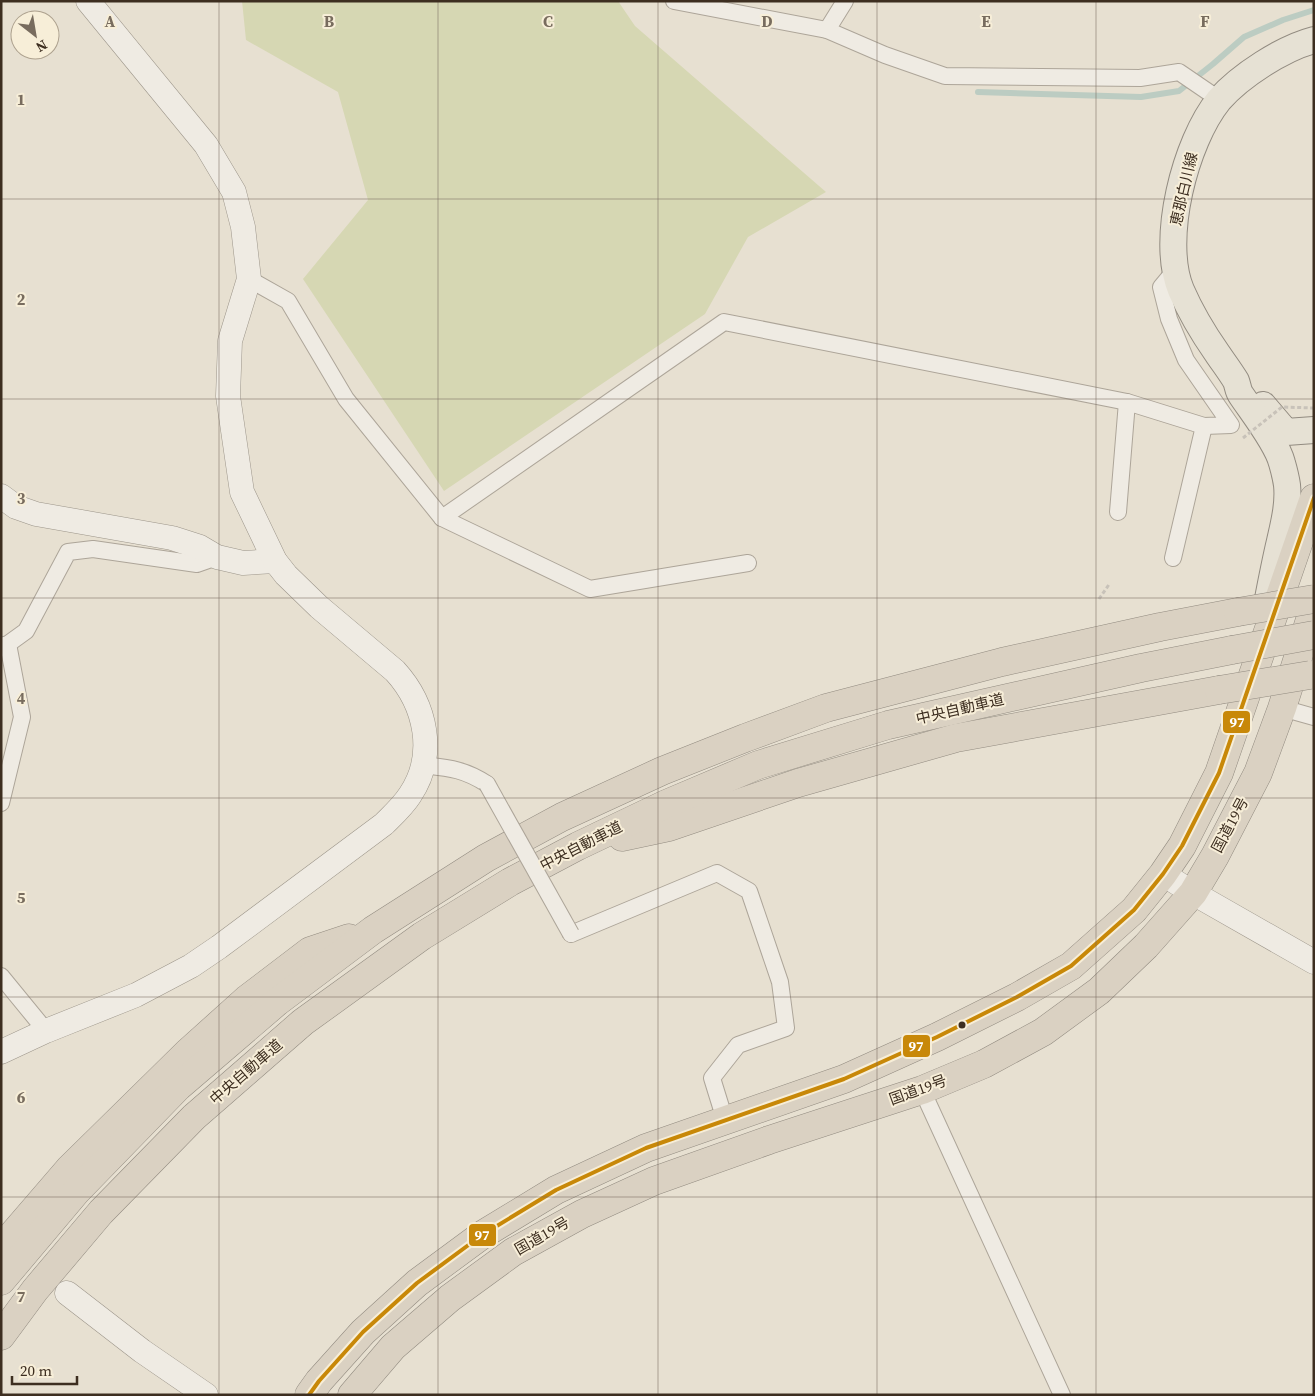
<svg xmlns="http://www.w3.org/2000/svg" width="1315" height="1396" font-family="'Source Serif 4','Noto Sans JP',serif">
<rect width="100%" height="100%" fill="#e7e0d1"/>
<path fill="#d6d7b3" d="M242 1H618L635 26 826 192 748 237 705 314 444 491 303 279 368 200 338 92 246 40Z"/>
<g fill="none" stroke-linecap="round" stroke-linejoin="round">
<path stroke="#bcccc2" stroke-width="6" d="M978 92 1141 97 1179 91 1213 64 1244 37 1283 20 1314 10"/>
<defs>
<g id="street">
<path d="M674 1 827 30"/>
<path d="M845 1 827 30 885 55 945 76 1140 78 1179 72 1220 100"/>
<path d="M249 279 288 301 346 399 442 518 590 589 748 563"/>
<path d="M1118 512 1127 402 1204 426 1231 425 1186 360 1169 319 1161 287 1176 269"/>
<path d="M442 518 724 322 1127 402"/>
<path d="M1173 558 1204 426"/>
<path d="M1 646 8 644 26 631 68 552 93 549 197 564 217 557"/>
<path d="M1282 708 1314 717"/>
<path d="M423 765C449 768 464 769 487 784"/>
<path d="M1 803 22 717 8 644"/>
<path d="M571 934 717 873 749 891 780 982 786 1028 738 1045 712 1078 725 1120"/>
<path d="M1 976 46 1031"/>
<path d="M922 1090 1062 1395"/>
</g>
<g id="secondary">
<path d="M1 496 16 507 36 514 172 538 200 547 217 557 243 563 275 561"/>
<path d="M1163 874 1193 893 1314 962"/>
<path d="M1 1052 46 1031 136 995 191 966 219 947 384 824C393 815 403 806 410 795 437 755 426 705 395 671L319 607 286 575 275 561 242 492 228 396 230 341 249 279 243 227 234 192 206 145 88 1"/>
<path d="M67 1293 142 1351 206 1395"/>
</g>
<g id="primary">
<path d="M1263 405 1286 432 1314 430"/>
<path d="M1268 609 1267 604C1271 583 1275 562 1280 541 1284 523 1289 504 1287 485 1286 478 1284 470 1282 463 1277 443 1253 413 1241 395 1238 391 1238 386 1236 381 1230 371 1223 362 1217 353 1203 333 1191 313 1181 290 1160 240 1185 142 1219 100 1240 76 1283 48 1314 40"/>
</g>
<g id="highway">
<path d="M622 837 669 827 798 783 956 738 1219 690"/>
<path d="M1 1248 70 1168 187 1053 247 999 310 951 349 938"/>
<path d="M1 1281 76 1192 178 1087 277 1002 373 930 486 858 562 817 662 771 745 738 826 708 1002 662 1160 627 1238 612"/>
<path d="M1 1336 35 1290 101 1212 194 1117 303 1022 422 936 510 882 578 846 666 804 758 765 888 725 1141 668 1232 650"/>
<path d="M309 1395 319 1381 363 1332 417 1283 482 1235 556 1190 646 1148 844 1079 937 1037 1017 997 1071 966 1134 910 1163 874 1182 846 1219 773 1314 498"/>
<path d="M352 1395 393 1347 450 1298 513 1252 582 1214 654 1181 769 1140 922 1090 984 1064 1043 1032 1099 991 1146 946 1193 893 1215 856 1258 773 1282 708 1314 607"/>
</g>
</defs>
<use href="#street" stroke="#ada599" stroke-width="18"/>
<use href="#secondary" stroke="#9c958a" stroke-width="25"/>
<use href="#primary" stroke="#928b80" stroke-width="28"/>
<use href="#highway" stroke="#928b80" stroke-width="29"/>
<path stroke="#c8c2b9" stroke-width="3" stroke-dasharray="4 2.5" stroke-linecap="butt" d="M1099 599 1110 583"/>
<use href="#street" stroke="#efebe3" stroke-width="16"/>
<use href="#secondary" stroke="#efebe3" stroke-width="24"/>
<use href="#primary" stroke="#e6e1d4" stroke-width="26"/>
<use href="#highway" stroke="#dad1c2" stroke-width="28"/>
<defs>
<path id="street-bridge" d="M487 784 571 934"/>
<g id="highway-bridge">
<path d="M1238 612 1314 599"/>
<path d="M1232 650 1314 635"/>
<path d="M1219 690 1310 675"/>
</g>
</defs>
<use href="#street-bridge" stroke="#ada599" stroke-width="18" stroke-linecap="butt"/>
<use href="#highway-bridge" stroke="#928b80" stroke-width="29" stroke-linecap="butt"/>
<path stroke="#c8c2b9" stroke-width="3" stroke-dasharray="4 2.5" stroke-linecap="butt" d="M1243 438 1282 407 1314 408"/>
<use href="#street-bridge" stroke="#efebe3" stroke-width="16"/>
<use href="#highway-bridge" stroke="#dad1c2" stroke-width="28"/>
<defs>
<path id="bus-1" d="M309 1395 319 1381 363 1332 417 1283 482 1235 556 1190 646 1148 844 1079 937 1037 1017 997 1071 966 1134 910 1163 874 1182 846 1219 773 1314 498"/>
</defs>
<use href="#bus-1" stroke="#f7eed8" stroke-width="8"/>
<use href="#bus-1" stroke="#c88808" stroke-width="4"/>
</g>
<path fill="none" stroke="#786c5e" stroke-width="1" stroke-opacity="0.55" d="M219 1V1395M438 1V1395M658 1V1395M877 1V1395M1096 1V1395M1 199H1314M1 399H1314M1 598H1314M1 798H1314M1 997H1314M1 1197H1314"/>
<circle fill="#3d2e20" stroke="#f7eed8" stroke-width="2" cx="962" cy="1025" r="4.5"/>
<g text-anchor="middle" stroke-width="4" stroke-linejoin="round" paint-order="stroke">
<g font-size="15" fill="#3d2e20" stroke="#f7eed8">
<text transform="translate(1184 189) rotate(-77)" y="5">恵那白川線</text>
<text transform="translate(960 709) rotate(-13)" y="5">中央自動車道</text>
<text transform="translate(1230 825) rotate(-62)" y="5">国道19号</text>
<text transform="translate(581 846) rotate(-27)" y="5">中央自動車道</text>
<text transform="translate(246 1072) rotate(-41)" y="5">中央自動車道</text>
<text transform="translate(918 1090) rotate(-20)" y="5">国道19号</text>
<text transform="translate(542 1236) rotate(-30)" y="5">国道19号</text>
</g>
</g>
<g font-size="16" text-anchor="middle" font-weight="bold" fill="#786c5e" stroke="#f7eed8" stroke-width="4" stroke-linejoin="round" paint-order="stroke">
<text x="110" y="27">A</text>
<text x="329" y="27">B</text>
<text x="548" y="27">C</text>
<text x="767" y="27">D</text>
<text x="986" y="27">E</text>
<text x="1205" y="27">F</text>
<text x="21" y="105">1</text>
<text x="21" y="305">2</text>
<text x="21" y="504">3</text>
<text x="21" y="704">4</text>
<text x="21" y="903">5</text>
<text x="21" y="1103">6</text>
<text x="21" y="1302">7</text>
</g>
<g stroke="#f7eed8" stroke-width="2">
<rect x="1222" y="710" width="29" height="24" rx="5" fill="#c88808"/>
<rect x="902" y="1034" width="29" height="24" rx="5" fill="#c88808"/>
<rect x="468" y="1223" width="29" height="24" rx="5" fill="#c88808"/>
</g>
<g font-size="14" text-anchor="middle" font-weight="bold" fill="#fff">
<text x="1237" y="727">97</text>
<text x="916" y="1051">97</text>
<text x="482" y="1240">97</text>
</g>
<rect width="1315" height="1396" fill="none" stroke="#3d2e20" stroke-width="5"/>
<g transform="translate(35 35) rotate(149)"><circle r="24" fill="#f7eed8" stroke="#ada18e"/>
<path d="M0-4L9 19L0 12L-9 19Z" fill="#786c5e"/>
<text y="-8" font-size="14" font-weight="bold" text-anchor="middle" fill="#3d2e20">N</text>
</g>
<path d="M12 1376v8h65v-8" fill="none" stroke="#3d2e20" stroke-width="2.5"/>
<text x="20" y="1376" font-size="15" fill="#3d2e20" stroke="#f7eed8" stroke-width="4" paint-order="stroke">20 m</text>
</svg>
